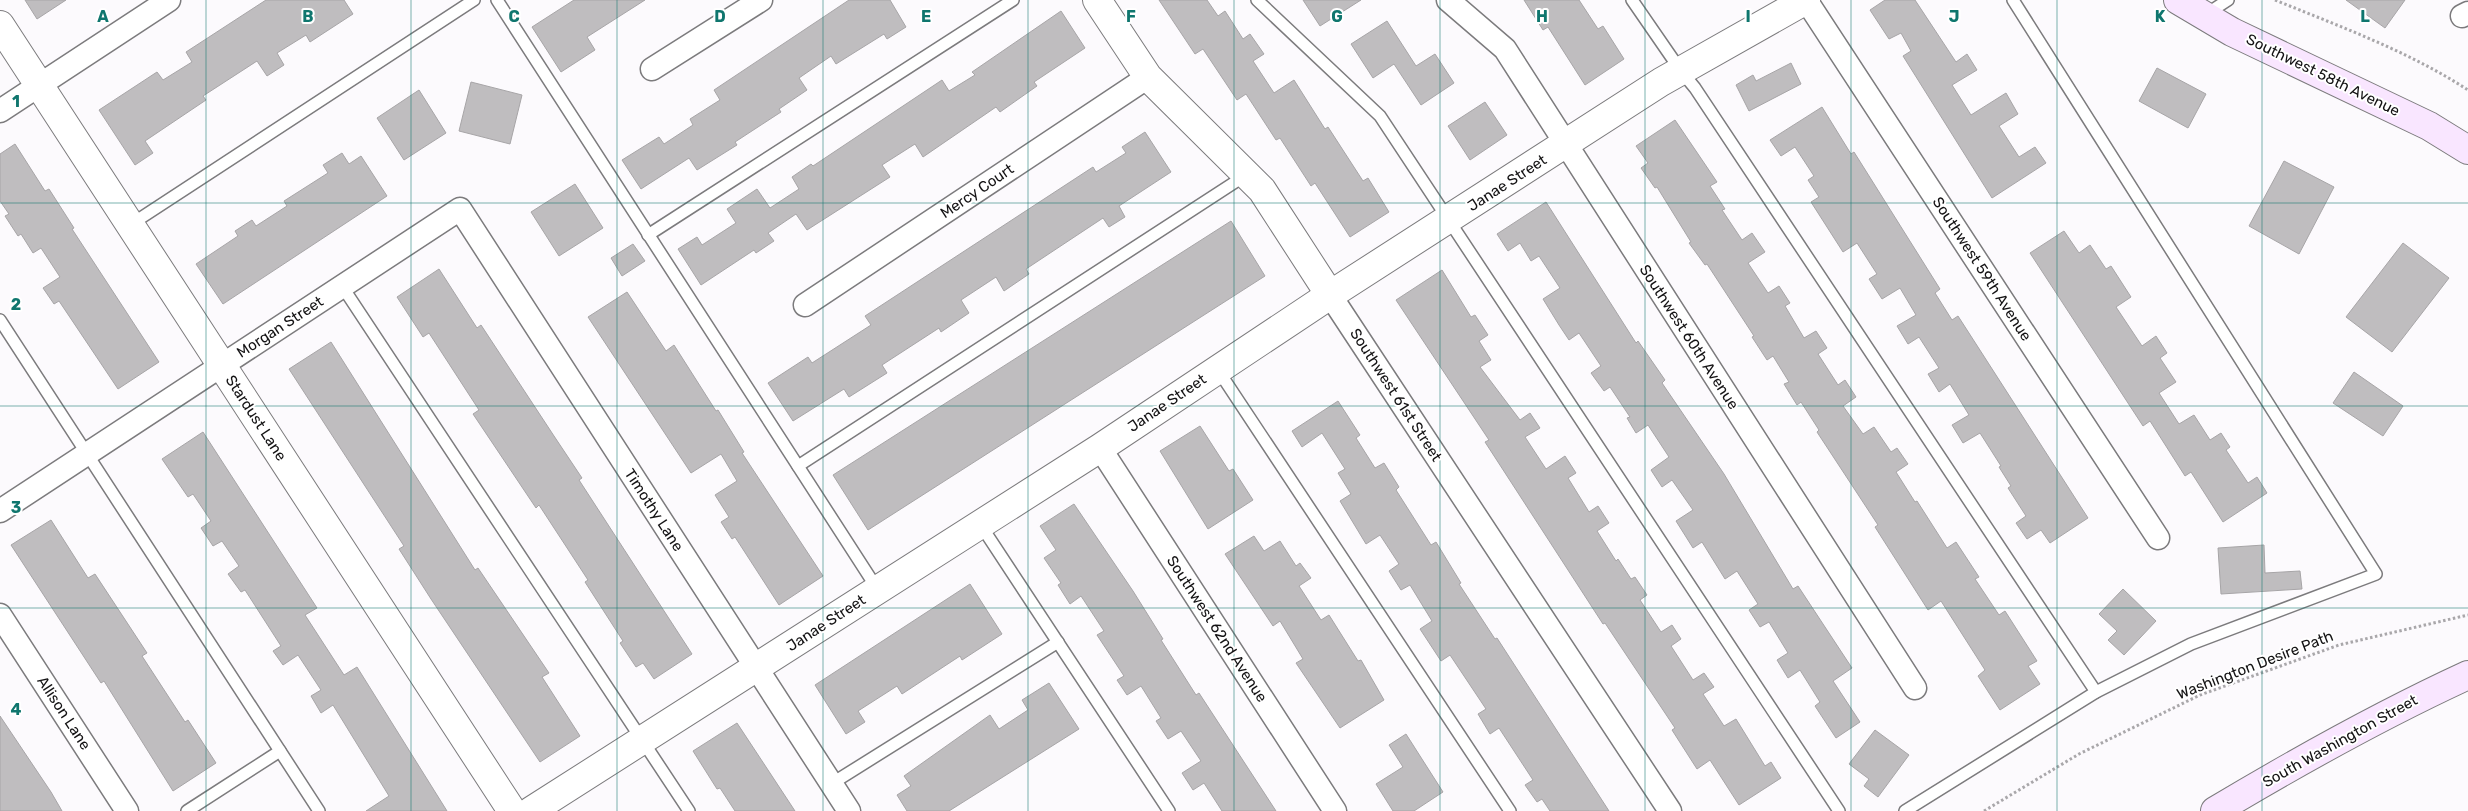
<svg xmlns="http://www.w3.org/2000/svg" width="2468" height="811" font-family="Rubik,sans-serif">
<rect width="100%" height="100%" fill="#fcfafd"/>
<g fill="#bfbdbf" stroke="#a7a5a7">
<path d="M25 0H66L37 19Z"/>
<path d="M266 0H344L353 14 310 42 306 35 277 53 284 65 267 76 257 61 203 96 206 100 145 141 153 153 135 165 99 110 157 72 163 80 192 62 186 52Z"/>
<path d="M574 0H645L587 37 595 50 561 72 532 27Z"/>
<path d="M849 0H890L906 27 887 39 884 34 836 64 831 56 799 78 807 90 779 109 781 112 735 142 737 145 697 170 689 158 641 189 622 160 659 137 664 144 693 125 690 119 720 100 714 90Z"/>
<path d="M1159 0H1207L1218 16 1225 11 1243 39 1250 34 1264 54 1253 61 1274 93 1294 80 1325 129 1328 127 1363 181 1368 178 1389 212 1350 237 1315 183 1311 186 1280 138 1276 140 1246 94 1237 100 1203 49 1195 54Z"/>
<path d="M1303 0H1361L1320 26Z"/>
<path d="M1524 0H1579L1598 29 1603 26 1624 59 1585 85 1548 27 1543 30Z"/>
<path d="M1885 0H1915L1956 62 1967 54 1977 70 1952 85 1971 115 2006 93 2018 114 1999 126 2019 157 2035 147 2046 163 1992 198 1903 56 1911 51 1901 33 1889 39 1870 10Z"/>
<path d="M2346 0H2405L2385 28Z"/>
<path d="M1061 11 1085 48 1034 82 1037 86 1000 112 996 107 923 157 915 144 882 165 890 177 807 230 796 214 768 233 774 241 756 253 754 250 701 285 678 249 697 237 702 245 736 223 727 209 757 189 770 208 799 189 792 177 811 164 813 166 942 80 949 91 975 75 972 72Z"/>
<path d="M1387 21 1416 66 1435 54 1454 83 1421 105 1394 64 1373 78 1351 44Z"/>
<path d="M1791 63 1801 84 1749 111 1736 85 1753 75 1756 81Z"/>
<path d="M2157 68 2206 94 2188 128 2139 101Z"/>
<path d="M471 82 522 95 510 144 459 131Z"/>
<path d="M419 90 446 133 404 160 377 118Z"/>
<path d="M1485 102 1507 135 1470 160 1448 126Z"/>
<path d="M1822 107 1851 154 1854 152 1940 289 1935 293 1952 320 1958 316 2088 518 2050 543 2041 530 2027 539 2016 523 2026 516 2008 488 2011 486 1999 467 2001 466 1980 433 1963 443 1952 425 1969 415 1950 384 1939 392 1928 374 1939 368 1919 337 1908 344 1897 326 1916 315 1900 288 1882 299 1869 279 1877 274 1857 243 1843 252 1811 202 1819 197 1808 180 1814 176 1795 147 1781 156 1770 140Z"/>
<path d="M1675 120 1717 182 1710 186 1725 209 1722 210 1742 240 1752 233 1765 252 1748 263 1768 293 1779 286 1790 303 1785 306 1804 338 1816 331 1827 348 1818 354 1838 385 1845 380 1856 397 1843 406 1863 434 1874 427 1891 452 1897 448 1908 464 1896 472 1915 502 1917 501 1947 548 1956 542 1979 577 1975 579 1999 615 2005 611 2037 661 2028 666 2040 684 2000 710 1978 676 1985 670 1941 601 1928 610 1875 527 1878 525 1817 432 1819 430 1801 402 1797 405 1784 384 1789 382 1773 356 1767 360 1752 337 1754 336 1707 264 1705 265 1689 243 1691 242 1657 187 1655 188 1641 168 1648 163 1636 146Z"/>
<path d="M1145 132 1171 172 1119 206 1125 217 1109 227 1103 218 1026 269 1029 274 1004 291 996 277 961 300 969 313 941 332 939 328 882 365 887 373 849 397 844 389 793 421 768 383 808 357 812 363 871 325 865 316 1093 167 1096 172 1126 153 1122 147Z"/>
<path d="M15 144 45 191 49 189 74 228 72 229 159 362 118 389 59 301 54 304 43 288 60 277 41 248 33 253 21 234 18 236 5 216 9 214 0 201V154Z"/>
<path d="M342 153 349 164 361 156 387 196 223 304 196 264 238 236 235 231 252 220 256 226 287 206 284 201 328 173 323 165Z"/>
<path d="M2284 161 2334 187 2299 254 2249 226Z"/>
<path d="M575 184 603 228 559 256 531 212Z"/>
<path d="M1546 202 1636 343 1638 341 1665 380 1662 383 1724 474 1793 589 1798 586 1852 668 1833 681 1860 722 1836 738 1815 706 1820 702 1800 670 1788 678 1777 660 1788 653 1769 622 1760 627 1749 610 1758 604 1737 571 1725 579 1702 542 1693 548 1676 521 1693 510 1672 480 1662 487 1651 470 1669 457 1648 425 1636 433 1627 418 1630 417 1610 387 1604 391 1591 373 1601 366 1579 333 1569 340 1559 325 1543 299 1560 288 1539 256 1531 261 1520 243 1508 251 1497 234Z"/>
<path d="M1231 221 1265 276 868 530 833 475Z"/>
<path d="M2064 231 2079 253 2090 245 2106 269 2111 266 2131 297 2116 307 2142 346 2156 336 2167 353 2160 358 2176 382 2159 393 2179 424 2194 415 2210 440 2221 433 2230 447 2226 450 2248 483 2257 477 2267 493 2223 522 2191 472 2185 476 2150 421 2143 426 2030 253Z"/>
<path d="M2403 243 2449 278 2392 352 2346 317Z"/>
<path d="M633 244 645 261 622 276 611 258Z"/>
<path d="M439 269 477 328 481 325 554 436 582 478 579 480 692 654 654 679 643 663 636 667 620 643 623 641 585 582 588 580 539 505 536 508 473 414 479 410 429 333 423 337 397 297Z"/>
<path d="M1442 270 1471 317 1475 315 1488 335 1479 341 1491 360 1480 367 1520 420 1530 413 1540 428 1525 437 1546 469 1565 456 1576 473 1568 478 1589 512 1598 506 1609 523 1597 531 1616 561 1618 559 1631 579 1635 577 1647 595 1640 600 1661 632 1672 625 1681 639 1671 646 1693 680 1704 673 1714 687 1703 694 1724 726 1736 719 1765 766 1771 762 1781 778 1739 805 1710 760 1697 769 1672 730 1675 728 1605 623 1603 624 1485 442 1489 440 1396 300Z"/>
<path d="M627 292 666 351 674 345 716 411 718 410 744 452 742 453 823 576 779 605 735 537 732 539 721 522 729 517 715 495 737 481 721 454 691 473 588 317Z"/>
<path d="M331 342 475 570 478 568 549 673 542 677 580 736 540 762 431 599 399 549 404 546 289 369Z"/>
<path d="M2354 372 2403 406 2383 436 2333 403Z"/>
<path d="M1338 401 1360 435 1356 438 1375 468 1384 463 1399 487 1396 490 1431 545 1436 542 1461 583 1459 584 1495 639 1497 638 1609 811H1550L1542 799 1537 802 1525 785 1533 780 1499 728 1490 734 1478 714 1486 709 1450 655 1441 661 1420 629 1432 621 1410 585 1401 590 1389 571 1399 564 1380 535 1366 544 1340 501 1351 494 1338 473 1345 469 1322 433 1302 447 1292 431Z"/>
<path d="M1200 426 1229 471 1233 469 1253 500 1208 529 1160 451Z"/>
<path d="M203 432 317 608 305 615 344 675 357 667 447 811H366L389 796 333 705 321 713 311 696 321 690 298 655 283 665 273 651 281 646 245 590 241 592 228 574 239 566 222 541 213 546 201 528 211 521 193 494 188 497 162 459Z"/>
<path d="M1074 504 1133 591 1163 639 1161 640 1196 695 1199 693 1276 811H1222L1204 783 1193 790 1182 773 1201 761 1181 731 1168 739 1156 721 1161 718 1141 686 1127 695 1117 680 1124 676 1097 635 1104 631 1081 596 1070 604 1058 585 1061 583 1044 558 1056 550 1040 526Z"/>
<path d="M51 520 88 578 95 574 147 653 142 656 185 722 188 720 216 763 173 791 104 681 101 683 11 545Z"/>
<path d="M1254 536 1264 551 1280 541 1296 566 1300 563 1311 578 1299 586 1321 620 1329 615 1358 661 1361 660 1384 700 1340 728 1296 663 1303 659 1280 621 1273 626 1225 554Z"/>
<path d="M2264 545 2265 573 2300 571 2302 589 2221 594 2218 548Z"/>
<path d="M970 584 1002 634 962 660 960 656 902 694 897 686 858 711 865 722 846 734 815 685Z"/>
<path d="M2123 589 2156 621 2124 655 2108 640 2117 631 2099 614Z"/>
<path d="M1049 683 1079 729 949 811H907L897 795 911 786 904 776 990 715 999 729 1028 710 1022 700Z"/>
<path d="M0 716 51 792 62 811H0Z"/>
<path d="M737 723 770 773 795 811H735L720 788 717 789 693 751Z"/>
<path d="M1875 730 1909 755 1878 797 1864 786 1869 779 1849 764Z"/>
<path d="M1406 734 1443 792 1414 811H1393L1376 784 1403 767 1389 745Z"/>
</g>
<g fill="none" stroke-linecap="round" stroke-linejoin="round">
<defs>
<g id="service">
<path d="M497 0 878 590"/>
<path d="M1257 0 1380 116 1839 811"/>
<path d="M1632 0 1681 71 1695 88 2096 692"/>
<path d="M2205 15 2228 0"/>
<path d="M130 225 474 0"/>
<path d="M648 235 1013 0"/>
<path d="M342 286 689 811"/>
<path d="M0 320 319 811"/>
<path d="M1218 370 1510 811"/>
<path d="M798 466 1246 175"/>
<path d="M980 524 1169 811"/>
<path d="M831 784 1058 642"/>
<path d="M187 811 280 751"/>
<path d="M1905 811 2096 692 2191 644 2376 574 2013 0"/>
</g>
<g id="minor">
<path d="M1448 0 1505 49 1915 688"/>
<path d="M1806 0 2158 538"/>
<path d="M2462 16 2468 13"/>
<path d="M652 69 761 0"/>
<path d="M0 111 169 0"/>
<path d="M1330 295 1670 811"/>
<path d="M805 305 1148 77"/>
<path d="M1100 448 1335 811"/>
<path d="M0 511 460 209 849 811"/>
<path d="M0 615 127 811"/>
</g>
<g id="tertiary">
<path d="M1097 0 1148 77 1262 190 1330 295"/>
<path d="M0 25 512 811"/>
<path d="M531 811 1100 448 1330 295 1661 82 1806 0"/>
</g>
<g id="secondary">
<path d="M2178 0 2232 32 2429 126 2468 150"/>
<path d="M2215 811C2297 762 2381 715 2468 675"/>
</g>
</defs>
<use href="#service" stroke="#7c7b7d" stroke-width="14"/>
<use href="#minor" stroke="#7c7b7d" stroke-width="25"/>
<use href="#tertiary" stroke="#7c7b7d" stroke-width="30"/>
<use href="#secondary" stroke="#7c7b7d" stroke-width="30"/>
<g stroke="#a9a7aa" stroke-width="3" stroke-dasharray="2.5 2.5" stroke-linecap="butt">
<path d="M2275 0C2341 27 2408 51 2468 90"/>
<path d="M1984 811 2079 754 2200 695 2339 645 2468 615"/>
</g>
<use href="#service" stroke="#fff" stroke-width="11"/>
<use href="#minor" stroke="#fff" stroke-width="22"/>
<use href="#tertiary" stroke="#fff" stroke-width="28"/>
<use href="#secondary" stroke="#f9e6ff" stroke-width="28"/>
</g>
<path fill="none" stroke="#0f766e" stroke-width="1" stroke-opacity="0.55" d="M206 0V811M411 0V811M617 0V811M823 0V811M1028 0V811M1234 0V811M1440 0V811M1645 0V811M1851 0V811M2057 0V811M2262 0V811M0 203H2468M0 406H2468M0 608H2468"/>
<g text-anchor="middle" stroke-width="4" stroke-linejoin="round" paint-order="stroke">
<g font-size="15" fill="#141314" stroke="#fff">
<text transform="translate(2323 75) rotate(26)" y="5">Southwest 58th Avenue</text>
<text transform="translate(1507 183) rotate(-33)" y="5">Janae Street</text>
<text transform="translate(977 191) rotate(-34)" y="5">Mercy Court</text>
<text transform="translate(1982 269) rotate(57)" y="5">Southwest 59th Avenue</text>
<text transform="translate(280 327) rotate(-33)" y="5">Morgan Street</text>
<text transform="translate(1689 337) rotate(57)" y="5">Southwest 60th Avenue</text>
<text transform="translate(1396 395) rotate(57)" y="5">Southwest 61st Street</text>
<text transform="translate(1167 403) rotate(-34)" y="5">Janae Street</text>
<text transform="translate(256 418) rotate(57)" y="5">Stardust Lane</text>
<text transform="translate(654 510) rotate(57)" y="5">Timothy Lane</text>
<text transform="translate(826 623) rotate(-33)" y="5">Janae Street</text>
<text transform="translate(1217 629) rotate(57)" y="5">Southwest 62nd Avenue</text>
<text transform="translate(2255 665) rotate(-21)" y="5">Washington Desire Path</text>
<text transform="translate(64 713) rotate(57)" y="5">Allison Lane</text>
<text transform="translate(2340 741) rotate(-29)" y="5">South Washington Street</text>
</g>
</g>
<g font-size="16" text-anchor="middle" font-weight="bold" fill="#0f766e" stroke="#fff" stroke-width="4" stroke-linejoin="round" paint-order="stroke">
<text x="103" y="22">A</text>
<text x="308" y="22">B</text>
<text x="514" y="22">C</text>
<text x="720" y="22">D</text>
<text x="926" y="22">E</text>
<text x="1131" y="22">F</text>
<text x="1337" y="22">G</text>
<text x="1542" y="22">H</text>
<text x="1748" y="22">I</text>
<text x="1954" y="22">J</text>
<text x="2160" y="22">K</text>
<text x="2365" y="22">L</text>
<text x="16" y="107">1</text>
<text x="16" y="310">2</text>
<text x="16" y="513">3</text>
<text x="16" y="715">4</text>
</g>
</svg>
